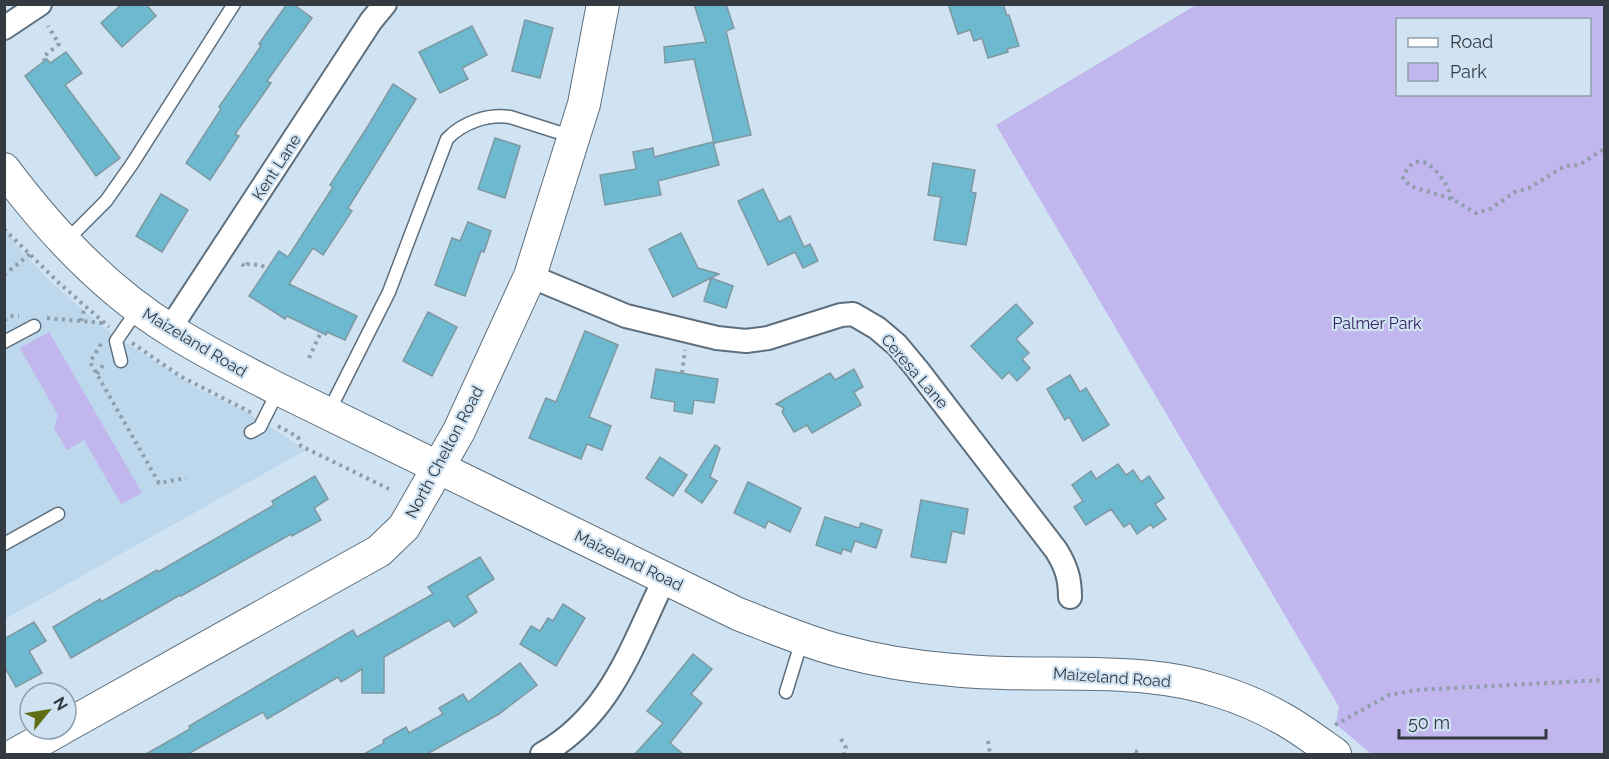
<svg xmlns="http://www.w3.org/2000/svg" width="1609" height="759" font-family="Raleway,sans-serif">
<rect width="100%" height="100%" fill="#cfe3f3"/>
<path fill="#bdd7ec" d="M4 227 17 246 49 280 105 329 196 388 245 411 306 450 5 619Z"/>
<g fill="#c1b6ed" fill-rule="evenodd">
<path d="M1196 5H1604V754H1371L1336 724 1339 707 996 125ZM1398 20H1590V94H1398Z"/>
<path d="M49 332 142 493 121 504 84 440 67 450 54 428 58 415 20 348Z"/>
</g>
<g fill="#6dbad0" stroke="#7f98a0" stroke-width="1.5">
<path d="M122 4H146L156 16 122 47 101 23Z"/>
<path d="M287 4H293L312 18 267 81 271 83 235 134 239 136 210 180 186 163 221 109 219 107 261 46 259 44Z"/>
<path d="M694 4H726L734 28 726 31 751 135 714 143 694 59 665 63 664 47 706 42Z"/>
<path d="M948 4H1003L1007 16 1009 15 1019 46 1007 49 1008 52 988 58 982 38 974 41 970 30 958 34Z"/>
<path d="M525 20 553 28 540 78 512 71Z"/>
<path d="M472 26 487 55 462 68 468 79 440 93 419 52Z"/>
<path d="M66 52 82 73 65 85 120 158 96 176 25 76 47 59 50 63Z"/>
<path d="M393 84 416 99 348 208 352 211 323 255 313 248 289 284 357 316 345 340 327 332 326 335 287 316 285 319 249 296 279 251 288 257 333 187 330 185 368 126Z"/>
<path d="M495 138 520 146 505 198 478 189Z"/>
<path d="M713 142 719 165 658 181 661 195 605 205 600 175 636 169 633 152 653 148 654 157Z"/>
<path d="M933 163 975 170 971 192 976 193 966 245 934 240 941 197 928 195Z"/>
<path d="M763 189 779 222 790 216 804 247 810 244 818 261 803 268 795 252 768 265 738 201Z"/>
<path d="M161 194 188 210 162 252 136 236Z"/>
<path d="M468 222 491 231 484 252 481 251 465 296 435 285 452 238 460 241Z"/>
<path d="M681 233 698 268 719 274 673 297 649 249Z"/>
<path d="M711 278 733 286 726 308 704 301Z"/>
<path d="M1016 304 1033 323 1016 339 1029 353 1022 359 1030 368 1017 381 1009 372 1002 379 971 346Z"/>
<path d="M428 312 457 327 432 376 403 361Z"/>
<path d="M585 331 618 345 589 417 611 426 602 450 587 444 581 459 529 438 546 398 556 402Z"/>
<path d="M656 369 718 379 714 403 694 400 692 414 674 411 675 402 651 398Z"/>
<path d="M854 369 863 387 854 392 861 405 812 433 807 425 794 432 782 412 784 408 776 404 830 373 835 380Z"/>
<path d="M1070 375 1080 392 1086 388 1109 425 1083 441 1069 417 1065 420 1047 389Z"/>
<path d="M715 445 720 448 710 477 717 481 702 503 685 491Z"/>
<path d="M660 457 687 475 673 496 646 478Z"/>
<path d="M1118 464 1126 475 1133 470 1141 482 1149 476 1164 498 1155 504 1166 519 1153 528 1151 524 1137 534 1130 523 1124 527 1111 509 1086 525 1074 507 1083 501 1072 485 1091 471 1096 479Z"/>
<path d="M315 476 328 499 314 508 321 520 292 536 291 534 181 596 180 595 71 658 53 627 100 599 101 602 157 570 158 572 274 505 272 501Z"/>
<path d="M748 482 801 508 790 532 768 521 765 528 734 513Z"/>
<path d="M921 500 968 509 964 534 952 531 946 563 911 557Z"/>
<path d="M825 517 859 528 861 523 882 530 876 548 855 541 851 552 843 549 841 554 816 545Z"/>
<path d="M480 557 494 579 467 596 477 612 454 627 449 620 384 657V693H362V669L341 682 338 677 267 719 263 712 188 754H146L190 729 189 726 353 630 357 637 433 594 428 587Z"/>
<path d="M563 604 585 618 556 666 520 644 531 626 540 631 548 618 553 621Z"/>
<path d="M34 622 46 641 29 651 42 673 16 687 4 666V639Z"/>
<path d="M693 654 712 669 691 694 702 703 670 743 683 754H635L663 723 647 711Z"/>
<path d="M520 663 537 685 499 714 427 754H364L384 743 383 740 406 727 409 733 443 714 439 708 463 694 468 702Z"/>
</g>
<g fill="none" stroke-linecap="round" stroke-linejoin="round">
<defs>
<g id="lane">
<path d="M65 242 106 201 132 164 234 4"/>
<path d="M4 342 34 326"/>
<path d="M121 361 116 341 138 309"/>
<path d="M328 413 389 292 447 139C463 122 488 114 510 117L573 137"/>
<path d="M251 432 260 427 279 389"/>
<path d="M4 544 58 514"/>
<path d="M786 692 802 640"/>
</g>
<g id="street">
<path d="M4 28 40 4"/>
<path d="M530 276 626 316 717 338 746 341 768 338 841 315 853 314 877 328 897 345 917 369 1056 550C1066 566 1070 578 1070 597"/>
<path d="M169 330 371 21 385 4"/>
<path d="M542 754C612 714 631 647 665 578"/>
</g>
<g id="secondary">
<path d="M4 169C51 232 105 290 172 331 205 352 241 370 276 388L738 614C772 627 806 642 841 651 878 661 915 667 953 670 1018 677 1084 670 1149 677 1194 681 1243 696 1283 719 1301 729 1318 742 1335 754"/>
<path d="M66 726 379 551 404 527 459 431 530 276 584 104 603 4"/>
<path d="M16 754 61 729"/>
</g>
</defs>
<use href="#lane" stroke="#5d6e7c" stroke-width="15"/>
<use href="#street" stroke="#5d6e7c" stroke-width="26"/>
<use href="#secondary" stroke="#5d6e7c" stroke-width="34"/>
<g stroke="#8f9eaa" stroke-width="4" stroke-dasharray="3 4.5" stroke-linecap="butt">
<path d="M45 61 43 57 59 44 48 26"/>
<path d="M1452 199C1446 177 1417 140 1403 178L1410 186 1452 199 1476 213 1490 209 1515 192 1529 188 1565 166 1579 165 1604 149"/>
<path d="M4 229 59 283 109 327"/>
<path d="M242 264 245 267 247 264 261 265 267 269"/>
<path d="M4 275 30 254"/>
<path d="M47 318 103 323"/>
<path d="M4 320 12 316H19"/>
<path d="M81 321 85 307"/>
<path d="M132 343 180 376 252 413"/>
<path d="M101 344 90 362 159 483 186 478"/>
<path d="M309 358 321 332"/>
<path d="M682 373 685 350"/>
<path d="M97 374 105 362"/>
<path d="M278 426 298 437 301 446 389 489"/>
<path d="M1335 725 1389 695 1417 690 1604 680"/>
<path d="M841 739 846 748 844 754"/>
<path d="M988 741 990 754"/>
<path d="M1135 751 1141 754"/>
</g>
<use href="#lane" stroke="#fff" stroke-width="12"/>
<use href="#street" stroke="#fff" stroke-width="22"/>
<use href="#secondary" stroke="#fff" stroke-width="32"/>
</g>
<g text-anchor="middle" stroke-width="4.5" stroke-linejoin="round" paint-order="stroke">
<g font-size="16" fill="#333a41" stroke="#cfe3f3">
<text transform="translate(276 167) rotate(-57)" y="6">Kent Lane</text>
<text transform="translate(195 342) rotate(31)" y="6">Maizeland Road</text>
<text transform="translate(915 371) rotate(49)" y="6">Ceresa Lane</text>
<text transform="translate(444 452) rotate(-62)" y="6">North Chelton Road</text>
<text transform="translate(629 560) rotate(26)" y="6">Maizeland Road</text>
<text transform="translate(1112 677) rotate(4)" y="6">Maizeland Road</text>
</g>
<g font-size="16" fill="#362062" stroke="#cfe3f3">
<text x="1377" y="329">Palmer Park</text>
</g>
</g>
<rect width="1609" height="759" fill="none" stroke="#333a41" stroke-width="12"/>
<rect x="1396" y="18" width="195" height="78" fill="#cfe3f3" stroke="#919fac" stroke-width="1.5"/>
<rect x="1408" y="38" width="30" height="9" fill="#ffffff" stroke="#919fac" stroke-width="1.5"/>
<text x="1450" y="48" font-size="18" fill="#333a41">Road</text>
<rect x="1408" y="63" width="30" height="18" fill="#c1b6ed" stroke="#919fac" stroke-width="1.5"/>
<text x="1450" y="78" font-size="18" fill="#333a41">Park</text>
<g transform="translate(48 711) rotate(60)"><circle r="28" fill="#cfe3f3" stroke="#919fac" stroke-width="1.5"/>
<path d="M0-4.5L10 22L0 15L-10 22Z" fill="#606d17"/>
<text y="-9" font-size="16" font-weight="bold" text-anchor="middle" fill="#333a41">N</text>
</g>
<path d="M1399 729v9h147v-9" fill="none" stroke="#333a41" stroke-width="3"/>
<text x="1408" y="729" font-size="18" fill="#333a41" stroke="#cfe3f3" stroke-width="4.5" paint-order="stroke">50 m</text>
</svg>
